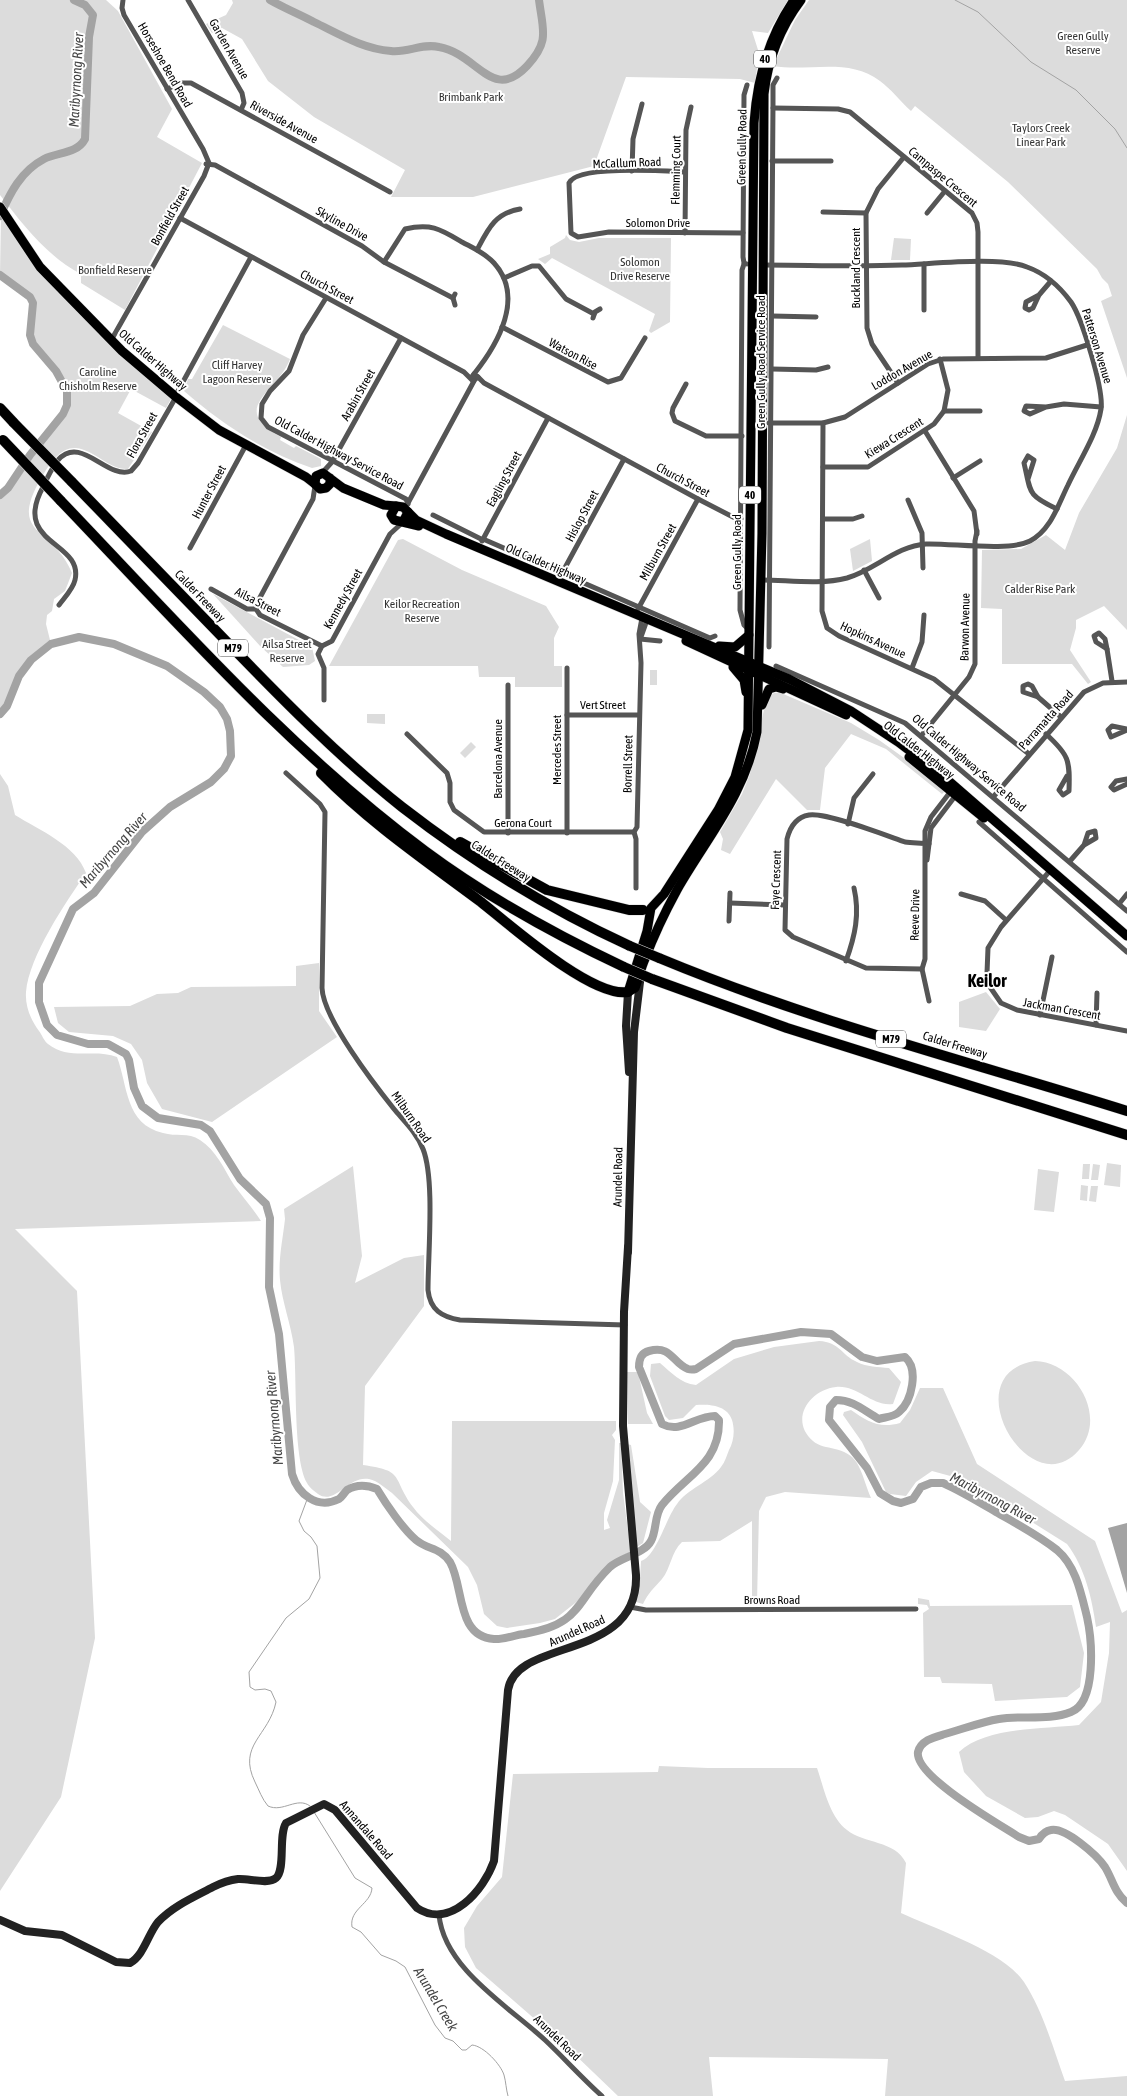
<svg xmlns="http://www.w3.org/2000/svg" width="1127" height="2096" font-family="'Asap Condensed',sans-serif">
<rect width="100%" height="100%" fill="#fff"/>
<g fill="#dcdcdc">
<path d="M0 0H106L118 11 172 109 157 137 202 163 125 310 81 283V274C48 257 23 225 0 195Z"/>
<path d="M232 0H788L768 33 752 31 759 53 755 83 740 79 626 77 594 166 473 197H391L405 170 314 117 268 81 242 39 222 28 212 33 206 24 226 15 233 3Z"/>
<path d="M809 0H1127V378L1101 301 1112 296 1108 284 1102 278 1097 269 1008 182 915 106 911 111C900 101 891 89 880 81 849 57 809 72 773 66L795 20Z"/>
<path d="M1 215 40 272 171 399 166 408 131 389 118 413 152 432 128 469C109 470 95 450 76 448 62 447 53 460 46 470 3 538 52 524 72 573L65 591 54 599 52 611 47 615 46 624 51 644C39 654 25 664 18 678 12 691 10 704 0 714V495L8 488 30 455 63 414 67 405V391L56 371 33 344 30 335 33 304 30 297 0 275Z"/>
<path d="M566 235 570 240 579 242 599 238H671L670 322 651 333 649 331 655 314 552 258 545 264 538 259 550 254V247L565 238Z"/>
<path d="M894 238 911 239 910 260H891Z"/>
<path d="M223 325 290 359C278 392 227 408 281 437L280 440 294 448 296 446 321 459V466L312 468C264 452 222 424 184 391L188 379H192Z"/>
<path d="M1127 415V630L1104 606 1076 620V628L1070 650 1091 682 1088 684 1072 664H1002V609L981 608 982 550 1021 549 1046 535 1065 550 1079 513 1117 448Z"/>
<path d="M403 539 462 570 546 606 559 627 554 638V666H562V687H515V677H479L478 666H329L398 540Z"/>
<path d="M870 539 872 561 853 571 850 549Z"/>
<path d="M213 594 312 647 315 661 309 665 283 667 261 647Z"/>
<rect x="650" y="670" width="7" height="15"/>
<path d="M774 693H781L851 723 879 740 942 785 945 791 942 794 886 749 851 734 825 768 820 810H807L776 779 730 854 721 850 723 839 720 832 742 794 750 774 765 705 767 698Z"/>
<path d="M367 714H385V724L367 723Z"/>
<path d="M471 742 476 747 465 758 460 753Z"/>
<path d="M0 774 8 786 15 815C39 830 76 845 86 873 66 902 29 956 26 992 25 1007 31 1020 39 1031 42 1035 44 1041 48 1044 69 1061 95 1048 117 1057 128 1086 125 1124 163 1133 176 1137 188 1132 200 1140 216 1150 224 1169 234 1185 243 1197 253 1209 261 1221L15 1229 77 1291 95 1638 61 1797 0 1891Z"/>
<path d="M319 963V1011L337 1037 212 1122 162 1109 147 1083 142 1060 131 1044 113 1036 69 1032 58 1023 54 1007 130 1006 157 994 178 993 191 987 296 986V966Z"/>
<path d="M986 992 1000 1009 986 1031 959 1027V1002Z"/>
<path d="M1107 1163 1121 1165 1120 1187 1104 1185Z"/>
<path d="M1083 1164H1090L1089 1179H1082Z"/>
<path d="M1093 1164 1100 1165 1098 1180H1091Z"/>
<path d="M353 1166 362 1256 355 1283 404 1258 424 1255V1306L365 1386 363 1465C406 1471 391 1477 413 1507 422 1520 439 1531 451 1541L452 1421H616V1430L612 1435 615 1440 613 1481 604 1513V1530L610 1528 607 1520 619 1480V1443H621L623 1493 628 1530 627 1444 631 1445 640 1502 651 1512 643 1543 607 1566 579 1600 565 1611 555 1619 540 1623 507 1628 497 1626 484 1614 477 1585 468 1567 392 1493C385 1488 378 1481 369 1479 348 1475 335 1506 318 1494 314 1491 309 1487 307 1483 293 1458 297 1379 294 1347 291 1324 282 1302 280 1280 278 1260 283 1238 285 1219L284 1209Z"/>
<path d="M1038 1169 1059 1172 1054 1212 1034 1210Z"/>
<path d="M1081 1185 1088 1186 1087 1201 1080 1200Z"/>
<path d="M1091 1186H1098L1096 1202 1089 1201Z"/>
<path d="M819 1341C840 1342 841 1355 857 1362 867 1367 878 1367 889 1368L901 1382 893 1404C872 1407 858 1385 836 1387 809 1390 789 1420 813 1441 824 1451 846 1445 857 1463 863 1473 866 1487 871 1498L785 1492 766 1497 759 1511 757 1603 752 1604V1521L720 1541 682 1542C671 1552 671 1568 662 1579 654 1588 648 1593 643 1604L636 1602 640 1579 641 1561C656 1557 666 1518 677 1504 687 1489 710 1482 721 1467 725 1462 727 1455 729 1450 734 1441 735 1430 732 1420 727 1405 709 1404 696 1405L683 1418 669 1420 665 1416 650 1376 651 1364 660 1363C672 1373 680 1383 696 1385L734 1359 774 1347Z"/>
<path d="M1035 1361C1076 1362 1108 1417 1079 1450 1030 1507 952 1374 1035 1361Z"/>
<path d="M627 1372H638L647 1413 653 1424H628Z"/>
<path d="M920 1388H943L977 1464 1095 1541 1122 1613 1127 1610V1871L1108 1844 1065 1815 1054 1811 1038 1817 1025 1818 986 1796 964 1772 959 1752C985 1727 1044 1729 1079 1725L1101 1702 1109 1653 1110 1622 1096 1627C1092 1598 1085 1568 1067 1544L965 1480 932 1471 916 1482 906 1496 890 1494 886 1492 862 1442 843 1415 844 1412 851 1410C867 1421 879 1429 900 1423L910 1410Z"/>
<path d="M918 1598 929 1600 930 1606 1072 1605 1084 1653 1080 1687 1067 1697 995 1701 992 1684 942 1683 940 1677H924L923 1613 929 1609 927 1605 918 1604Z"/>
<path d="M659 1766 708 1768H817C824 1788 829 1816 847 1830 864 1844 895 1840 906 1863L901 1913C935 1929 1003 1951 1024 1982 1043 2011 1053 2048 1065 2081L1127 2076V2096H885L888 2059 709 2057 713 2096H618L568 2048 476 1968 465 1947 464 1928 477 1906 502 1877 513 1774 658 1772Z"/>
</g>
<path fill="#a3a3a3" d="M1127 1523V1593L1108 1528Z"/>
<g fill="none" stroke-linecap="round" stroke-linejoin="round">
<g stroke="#a3a3a3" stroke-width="1">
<path d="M955 0 978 12 1031 62 1076 90 1115 129 1127 148"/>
<path d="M308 1497 299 1521 304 1531 311 1537 317 1546 320 1578 309 1599 286 1618 249 1672 250 1687 255 1690 265 1689 271 1691 276 1702C269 1736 237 1745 255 1782 259 1790 262 1799 268 1806 283 1813 297 1796 310 1806"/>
<path d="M314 1812 355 1878 372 1888C371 1904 349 1909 352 1927L361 1932 381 1955 396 1961 405 1967 435 2025 445 2038 453 2041 462 2050H466L472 2045C484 2046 501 2065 504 2075 506 2082 506 2089 508 2096"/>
</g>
<g stroke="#a3a3a3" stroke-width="8">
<path d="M270 0C284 8 299 14 314 22 339 34 363 49 391 51 408 53 422 43 439 47 478 54 492 103 527 66 550 41 543 31 539 0"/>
<path d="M0 216C10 193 21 171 44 159 58 152 77 154 85 139L89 37 93 15 85 5 74 0"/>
<path d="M0 275 30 297 33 303 30 335 33 344 56 371 67 391V405L63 414 30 455 8 488 0 495"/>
<path d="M0 714 7 706 19 676 31 660 51 644 79 637 114 644 167 666 204 692 220 707 227 719 230 731 231 756 224 769 211 782 170 807 142 832 94 893 73 909 39 983V1002L47 1025 57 1035 88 1044H108L126 1054 129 1060 134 1088 142 1106 158 1118 201 1125 210 1131 240 1179 266 1204 270 1218 269 1287 279 1334 292 1474C298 1494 317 1510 339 1499 342 1497 344 1493 347 1490 357 1484 367 1485 377 1489 386 1504 403 1529 416 1540 428 1550 440 1547 450 1562 464 1586 456 1637 494 1639 503 1640 514 1635 524 1634 583 1624 574 1602 610 1567 621 1557 644 1554 651 1541 657 1530 654 1515 662 1505 686 1475 720 1464 719 1420L715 1416C695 1416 681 1434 662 1424L639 1367C639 1359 641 1353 649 1351 672 1345 672 1363 688 1369 691 1370 692 1370 696 1369L734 1344 801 1332 831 1334 862 1357 877 1361 905 1357C919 1369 912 1401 899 1412 894 1417 885 1417 879 1419 864 1411 854 1400 836 1400L830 1407 829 1420 867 1468 880 1493 893 1501 901 1503 913 1499 921 1487 931 1483H943C961 1491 979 1502 996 1512 1017 1524 1038 1535 1057 1550 1076 1566 1081 1593 1087 1617 1092 1640 1097 1702 1071 1712 1049 1721 1022 1715 999 1719 981 1722 963 1729 945 1734 935 1737 921 1740 918 1752 914 1776 999 1824 1019 1837L1029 1841 1039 1839C1042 1834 1045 1831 1051 1830 1065 1827 1097 1855 1105 1867 1113 1880 1114 1892 1127 1903"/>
</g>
<defs>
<g id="primary">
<path d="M0 207 40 267 122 351 176 397 219 430 306 477 315 484"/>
<path d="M330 478V484L326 488 320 489 315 484 316 476 323 473 343 488 384 505 396 506"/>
<path d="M408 512 416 520 446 534 789 679 851 711 898 742 943 776 1127 936"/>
<path d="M403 522 408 512 403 507 396 506 391 515 394 520 419 526"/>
<path d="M686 641 846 715"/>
<path d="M719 646 735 647 749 635"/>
<path d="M733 667 744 680 746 692"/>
<path d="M762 705 769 689 776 687 783 689"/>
<path d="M909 757 984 818"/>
<path d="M628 992 635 988C639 978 641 968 645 959 654 935 665 912 677 890 708 836 745 795 757 732L762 533 764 94C768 59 780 28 801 0"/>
<path d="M628 992 647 931 651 908 664 894 718 810 735 777 748 730 754 123C757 78 768 38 794 0"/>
</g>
<g id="highway">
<path d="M0 408 14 423"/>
<path d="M71 481C123 535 175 588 226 641 282 699 339 757 402 807 473 862 549 909 630 946"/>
<path d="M60 500C176 621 289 750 425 851 487 897 554 934 624 967"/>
<path d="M321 773C369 822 426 861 481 902 510 925 592 998 628 992"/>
<path d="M460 842 547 890 629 910H643"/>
<path d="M659 958C810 1021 971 1062 1127 1111"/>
<path d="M652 979 787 1028 1127 1135"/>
</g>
</defs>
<use href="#primary" stroke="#dbdbdb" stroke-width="10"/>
<use href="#highway" stroke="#dbdbdb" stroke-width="11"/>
<g stroke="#555" stroke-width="5">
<path d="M188 0 242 93 244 103 241 110"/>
<path d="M747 85 744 95 743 257 744 263 747 264"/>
<path d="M167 89 181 83H191L390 192"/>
<path d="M773 108 838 109 850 112 972 213 977 223 978 232V358"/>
<path d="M772 161H831"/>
<path d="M206 164 215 165 362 246 384 262 453 298"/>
<path d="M632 171 633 139 642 104"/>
<path d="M685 172C665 171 577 165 569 183L571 233 578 237 609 232 743 233"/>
<path d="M823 212 866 213"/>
<path d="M927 213 945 191"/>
<path d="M180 218 464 372 473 381 478 377 474 374 471 378"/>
<path d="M685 233 686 130 691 107"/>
<path d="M477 250C488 229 495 213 520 209"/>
<path d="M384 262 405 229C431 223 440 229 462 242 473 248 485 253 494 263 525 297 498 344 474 374"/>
<path d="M744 264 742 270 740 610 744 625 749 630"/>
<path d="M504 278 532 266H539L566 299 594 314"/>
<path d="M1039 295 1026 302 1025 308 1029 310 1033 308 1039 295 1051 281"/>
<path d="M326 298 303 335 289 371 270 391 262 404 261 418 268 427 406 499 408 504"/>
<path d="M455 305 453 298 455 294"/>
<path d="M924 310V264"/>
<path d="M772 316 816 317"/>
<path d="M593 318 595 312 600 309"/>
<path d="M502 327 608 382 621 378 645 338"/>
<path d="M113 337 204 176 209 163 203 149 124 15 122 8 123 0"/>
<path d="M772 369 816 370 828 367"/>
<path d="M478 377 484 383 698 499 733 517 741 519"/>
<path d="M898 383 872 344 867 328 866 213 878 189 904 157"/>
<path d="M686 384 673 408 672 413 675 421 706 436H742"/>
<path d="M178 391 251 257"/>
<path d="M1046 407 1026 406 1024 411 1030 414 1046 407 1064 404 1101 407"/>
<path d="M944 411H980"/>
<path d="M769 423H823L845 417 928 364 943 359 1046 358 1087 345"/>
<path d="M823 423 822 611 827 628 839 636 934 679 1029 754"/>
<path d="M925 431 974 511 977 534"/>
<path d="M823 467H868L934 424 944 411 948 390 940 359"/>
<path d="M322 473 332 462 401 338"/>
<path d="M953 478 980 461"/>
<path d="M1028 479 1034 460 1028 456 1024 463C1031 493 1027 495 1057 509"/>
<path d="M908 500 922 533 923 568"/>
<path d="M408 503 474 381"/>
<path d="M433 515 483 540"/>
<path d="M823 519H853L862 516"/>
<path d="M483 539 710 638 715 636"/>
<path d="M482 541 548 418"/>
<path d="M190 548 246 445"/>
<path d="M864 570 879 598"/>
<path d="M561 575 624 459"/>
<path d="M760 580C788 580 820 585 847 578 875 570 896 546 926 544 952 543 1008 552 1030 541 1051 530 1058 505 1068 485 1079 461 1097 435 1101 409 1104 390 1082 318 1071 302 1060 287 1044 273 1027 267 1001 256 932 264 902 265 856 267 809 265 763 265"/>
<path d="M211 589 247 609H256L260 615 322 646"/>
<path d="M59 605C65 597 73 589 75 580 84 541 11 545 43 487 47 478 52 468 58 460 81 434 107 480 131 471L138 463 176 397"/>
<path d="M256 609 257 603 313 499 315 486"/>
<path d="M638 609 698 499"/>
<path d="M1099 633 1105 639 1107 649 1096 642 1094 636Z"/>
<path d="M641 637 647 620"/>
<path d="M640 639 660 641"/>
<path d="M769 647 773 103V85L777 78"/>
<path d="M1107 649 1112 681"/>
<path d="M776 666 905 723 1127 911"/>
<path d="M567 668V833"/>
<path d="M912 668 922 642 924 615"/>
<path d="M1028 684 1032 686 1038 697 1023 692V686Z"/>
<path d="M1038 697 1061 717"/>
<path d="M324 700V668L318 654 322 646 332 641 390 534 402 523"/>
<path d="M567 715H639"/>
<path d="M1127 729 1112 726 1108 730 1111 737 1127 730"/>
<path d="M407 734 447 773 450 783V802L454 810 484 832H634"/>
<path d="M1046 734C1069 755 1070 760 1069 791L1063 795 1059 790 1067 776"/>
<path d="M921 736 969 677 975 664V541L977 531"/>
<path d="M286 773 320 804 325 812 322 988C323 1018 374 1084 394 1109 404 1121 417 1133 423 1149 435 1179 428 1254 428 1290 430 1310 442 1317 460 1320L625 1325"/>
<path d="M1127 779 1116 781 1111 787 1114 790 1127 784"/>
<path d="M994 796 1084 692 1103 683 1127 682"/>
<path d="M979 822 1127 952"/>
<path d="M848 824 854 798 873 774"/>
<path d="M508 833V685"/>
<path d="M929 844C921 843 913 843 905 842 885 835 826 812 809 815 796 817 790 827 787 839L785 930 793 937 866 968 922 969 925 959V831L931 817 951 791"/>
<path d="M927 860 931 828 956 795"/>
<path d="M1070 861 1084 845 1088 833 1095 831 1096 838 1084 845"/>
<path d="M1048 873 1001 927 988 948 987 973 990 987 1001 1003 1017 1010 1127 1031"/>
<path d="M636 888V839L634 832 637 827 641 663 639 634 642 618"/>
<path d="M961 894 985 901 1006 920"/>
<path d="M730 903 784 905"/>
<path d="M1119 904 1127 894"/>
<path d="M729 921 730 893"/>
<path d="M846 961C855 936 860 914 854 888"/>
<path d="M922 969 929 1001"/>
<path d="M1040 1015 1052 957"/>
<path d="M1096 1025 1097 993"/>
<path d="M630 1607 646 1610 916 1609"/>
<path d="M439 1915C444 1968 508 2006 545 2040 564 2058 582 2078 602 2096"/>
</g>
<g stroke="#222" stroke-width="8">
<path d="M628 992 626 1026 629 1072"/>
<path d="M628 1252 634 1032 640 982"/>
<path d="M0 1920 25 1931 62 1935 116 1962 130 1963C144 1955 148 1934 158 1922 173 1906 194 1897 213 1887 221 1883 229 1880 238 1879 248 1878 268 1885 276 1878 286 1869 278 1836 286 1823L324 1804 335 1810 417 1908C450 1930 484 1890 494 1861L508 1690C516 1637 639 1662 636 1575L623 1426 624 1312 628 1247"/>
</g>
<use href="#primary" stroke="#000" stroke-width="9"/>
<use href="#highway" stroke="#000" stroke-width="10"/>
<defs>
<g id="highway-bridge">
<path d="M14 423 71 481"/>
<path d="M3 440 60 500"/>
<path d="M630 946 659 958"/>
<path d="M624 967 652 979"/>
</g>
</defs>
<use href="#highway-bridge" stroke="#dbdbdb" stroke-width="11" stroke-linecap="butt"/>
<use href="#highway-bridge" stroke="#000" stroke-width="10"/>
</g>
<g text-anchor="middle" stroke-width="4" stroke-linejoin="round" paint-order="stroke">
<g fill="#fff" stroke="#4c4c4c" stroke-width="1">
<rect x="754" y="50.5" width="22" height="17" rx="4"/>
<rect x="739" y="486.5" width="22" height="17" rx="4"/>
<rect x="218" y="639.5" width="30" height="17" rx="4"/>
<rect x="876" y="1030.5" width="30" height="17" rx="4"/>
</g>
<g font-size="11" font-weight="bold" fill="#000">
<text x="765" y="63">40</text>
<text x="750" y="499">40</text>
<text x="233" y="652">M79</text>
<text x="891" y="1043">M79</text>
</g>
<g font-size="12" fill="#333" stroke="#fff">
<text x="1083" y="40">Green Gully<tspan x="1083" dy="14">Reserve</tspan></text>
<text x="471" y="101">Brimbank Park</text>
<text x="1041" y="132">Taylors Creek<tspan x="1041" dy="14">Linear Park</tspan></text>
<text x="640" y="266">Solomon<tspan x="640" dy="14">Drive Reserve</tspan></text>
<text x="115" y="274">Bonfield Reserve</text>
<text x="237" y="369">Cliff Harvey<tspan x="237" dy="14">Lagoon Reserve</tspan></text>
<text x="98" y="376">Caroline<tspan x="98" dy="14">Chisholm Reserve</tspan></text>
<text x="1040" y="593">Calder Rise Park</text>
<text x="422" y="608">Keilor Recreation<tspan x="422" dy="14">Reserve</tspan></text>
<text x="287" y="648">Ailsa Street<tspan x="287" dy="14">Reserve</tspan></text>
</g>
<g font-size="12" fill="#000" stroke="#fff">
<text transform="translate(229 49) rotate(60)" y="4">Garden Avenue</text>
<text transform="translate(165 65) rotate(60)" y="4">Horseshoe Bend Road</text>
<text transform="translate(284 122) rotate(29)" y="4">Riverside Avenue</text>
<text transform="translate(742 147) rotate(-89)" y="4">Green Gully Road</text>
<text transform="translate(627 163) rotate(-2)" y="4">McCallum Road</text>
<text transform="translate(676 170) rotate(-89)" y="4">Flemming Court</text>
<text transform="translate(943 177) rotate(40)" y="4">Campaspe Crescent</text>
<text transform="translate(170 216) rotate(-61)" y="4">Bonfield Street</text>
<text x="658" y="227">Solomon Drive</text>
<text transform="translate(342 224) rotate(29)" y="4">Skyline Drive</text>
<text transform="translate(856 268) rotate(-90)" y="4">Buckland Crescent</text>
<text transform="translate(327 287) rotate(28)" y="4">Church Street</text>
<text transform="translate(1097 346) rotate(73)" y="4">Patterson Avenue</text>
<text transform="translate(573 354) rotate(28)" y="4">Watson Rise</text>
<text transform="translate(153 360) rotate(41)" y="4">Old Calder Highway</text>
<text transform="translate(761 362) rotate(-90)" y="4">Green Gully Road Service Road</text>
<text transform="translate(902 370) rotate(-30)" y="4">Loddon Avenue</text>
<text transform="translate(358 395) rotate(-61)" y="4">Arabin Street</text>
<text transform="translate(142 435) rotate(-61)" y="4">Flora Street</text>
<text transform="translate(894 438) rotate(-32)" y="4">Kiewa Crescent</text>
<text transform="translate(339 453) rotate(28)" y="4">Old Calder Highway Service Road</text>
<text transform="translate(504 479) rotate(-62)" y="4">Eagling Street</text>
<text transform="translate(683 480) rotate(28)" y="4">Church Street</text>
<text transform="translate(209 492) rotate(-62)" y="4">Hunter Street</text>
<text transform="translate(582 516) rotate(-62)" y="4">Hislop Street</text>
<text transform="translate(658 552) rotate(-61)" y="4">Milburn Street</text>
<text transform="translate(737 552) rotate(-90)" y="4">Green Gully Road</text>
<text transform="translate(546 564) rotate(23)" y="4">Old Calder Highway</text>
<text transform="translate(200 596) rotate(46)" y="4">Calder Freeway</text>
<text transform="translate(343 599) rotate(-61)" y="4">Kennedy Street</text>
<text transform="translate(258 602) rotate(27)" y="4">Ailsa Street</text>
<text transform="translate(965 627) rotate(-89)" y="4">Barwon Avenue</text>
<text transform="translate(873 640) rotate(25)" y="4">Hopkins Avenue</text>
<text x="603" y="709">Vert Street</text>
<text transform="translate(1046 720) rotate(-48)" y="4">Parramatta Road</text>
<text transform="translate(557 750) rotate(-90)" y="4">Mercedes Street</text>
<text transform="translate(919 750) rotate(38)" y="4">Old Calder Highway</text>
<text transform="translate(498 759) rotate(-90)" y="4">Barcelona Avenue</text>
<text transform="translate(969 763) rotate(40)" y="4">Old Calder Highway Service Road</text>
<text transform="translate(628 764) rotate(-89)" y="4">Borrell Street</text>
<text x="523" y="827">Gerona Court</text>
<text transform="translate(501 861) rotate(32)" y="4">Calder Freeway</text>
<text transform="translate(776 880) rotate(-88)" y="4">Faye Crescent</text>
<text transform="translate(915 915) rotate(-89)" y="4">Reeve Drive</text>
<text transform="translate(1062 1009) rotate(10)" y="4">Jackman Crescent</text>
<text transform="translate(955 1045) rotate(17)" y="4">Calder Freeway</text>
<text transform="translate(411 1117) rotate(55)" y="4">Milburn Road</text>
<text transform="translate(618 1177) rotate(-89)" y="4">Arundel Road</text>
<text x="772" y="1604">Browns Road</text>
<text transform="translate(577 1631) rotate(-24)" y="4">Arundel Road</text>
<text transform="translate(366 1830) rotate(49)" y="4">Annandale Road</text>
<text transform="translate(557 2038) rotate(44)" y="4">Arundel Road</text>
</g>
<g font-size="14" font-style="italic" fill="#444" stroke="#fff">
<text transform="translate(76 80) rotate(-87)" y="5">Maribyrnong River</text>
<text transform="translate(113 850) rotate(-49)" y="5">Maribyrnong River</text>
<text transform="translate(274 1418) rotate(-95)" y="5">Maribyrnong River</text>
<text transform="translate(993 1498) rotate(28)" y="5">Maribyrnong River</text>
<text transform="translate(436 1999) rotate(59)" y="5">Arundel Creek</text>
</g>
<g font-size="18" font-weight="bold" fill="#000" stroke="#fff">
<text x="987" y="987">Keilor</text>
</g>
</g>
</svg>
